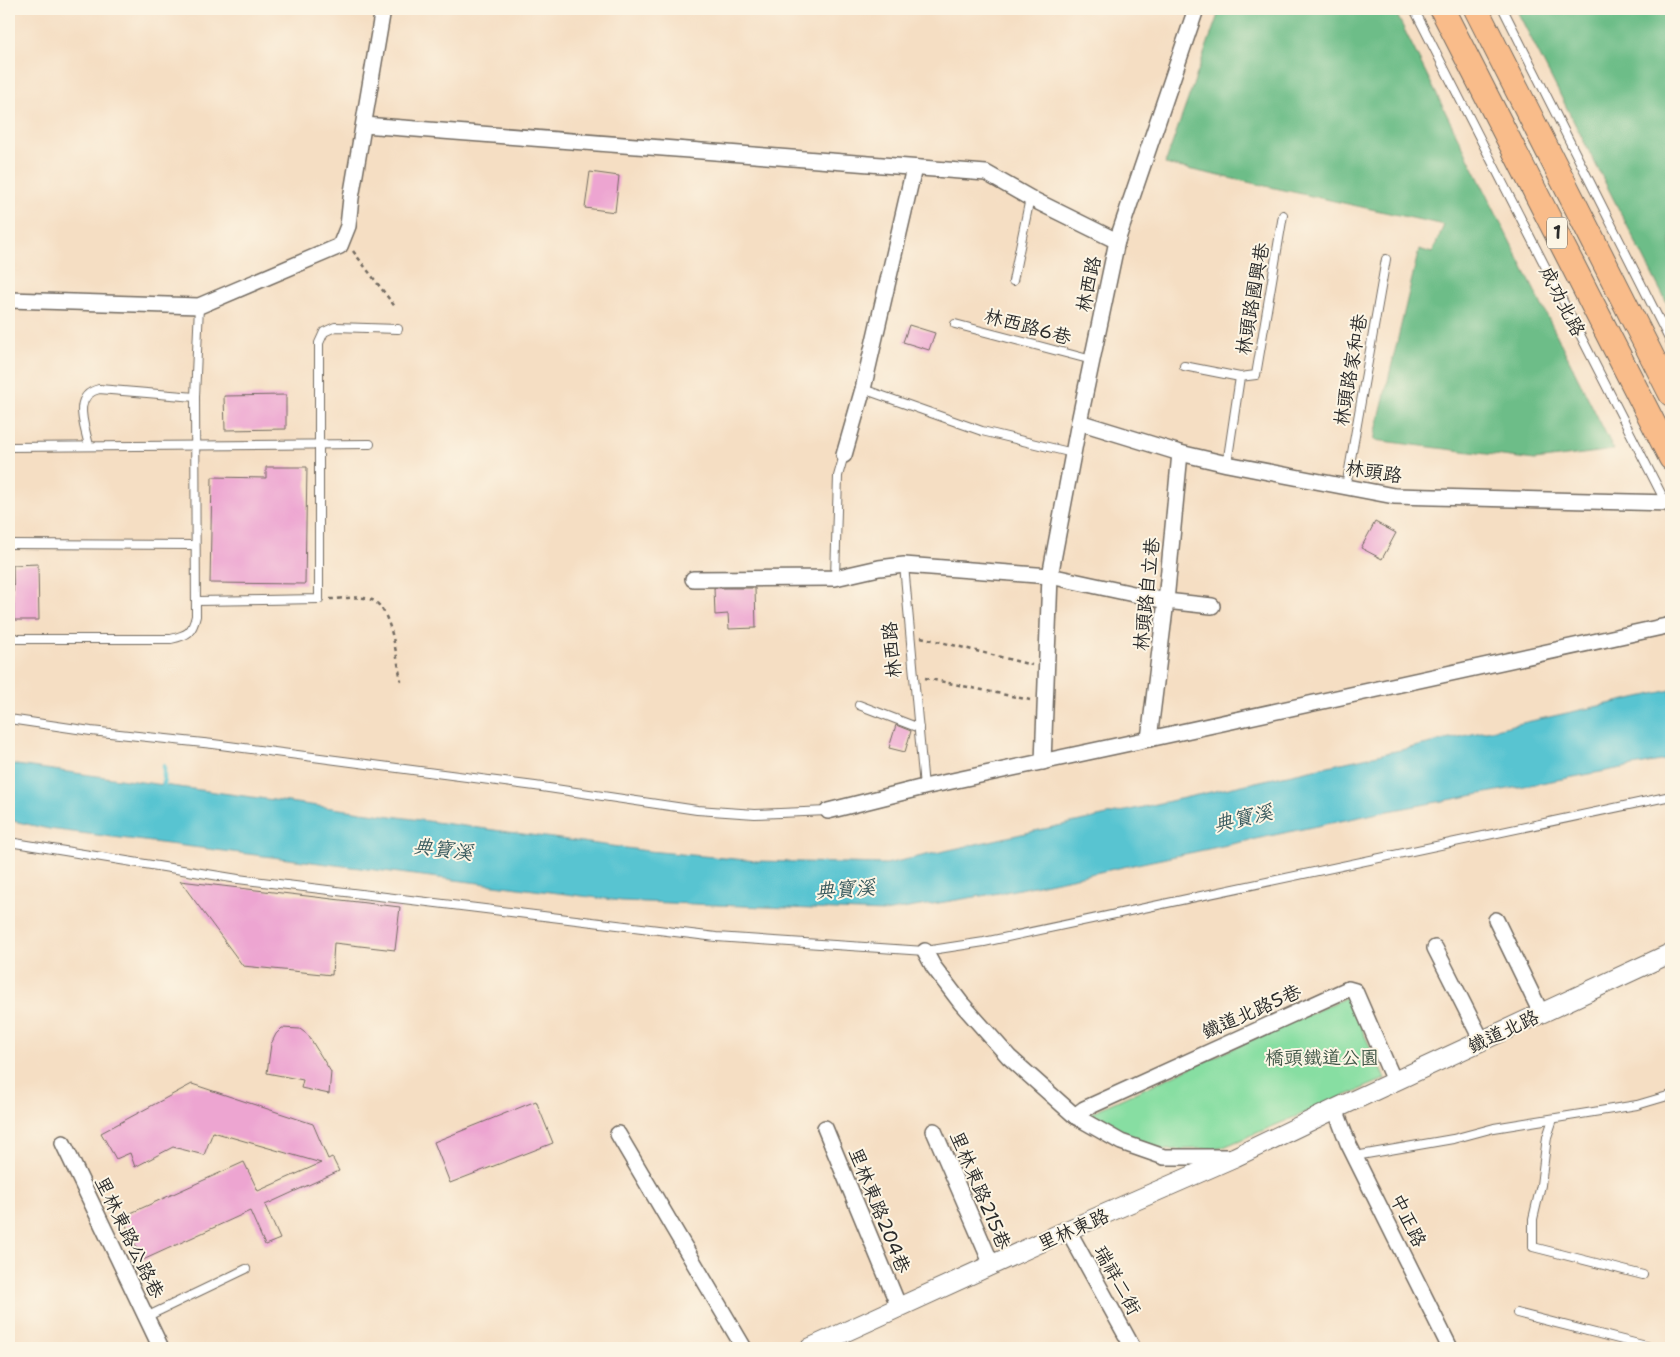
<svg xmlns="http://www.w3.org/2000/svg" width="1680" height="1357" font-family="'Shantell Sans','LXGW WenKai TC',sans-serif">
<rect width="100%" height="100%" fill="#fcf5e5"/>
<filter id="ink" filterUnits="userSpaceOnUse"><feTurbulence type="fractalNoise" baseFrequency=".02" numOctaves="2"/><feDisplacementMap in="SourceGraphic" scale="10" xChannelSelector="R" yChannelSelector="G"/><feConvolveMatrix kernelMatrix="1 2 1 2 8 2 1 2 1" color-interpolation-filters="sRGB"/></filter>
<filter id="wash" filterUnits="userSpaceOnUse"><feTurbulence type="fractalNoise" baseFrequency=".0096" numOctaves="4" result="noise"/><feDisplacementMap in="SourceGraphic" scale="20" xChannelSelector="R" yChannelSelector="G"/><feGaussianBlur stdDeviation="1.12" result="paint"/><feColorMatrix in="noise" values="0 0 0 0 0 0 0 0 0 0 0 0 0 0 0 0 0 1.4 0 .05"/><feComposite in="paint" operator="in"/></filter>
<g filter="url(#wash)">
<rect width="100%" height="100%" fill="#f5dec3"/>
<path fill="#87dea2" stroke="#598466" d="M1347 997 1385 1079 1221 1148 1164 1150 1130 1138 1088 1114Z"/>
<g fill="#6dbd88" stroke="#4c745a">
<path d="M1220 9H1394L1614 450 1535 460 1374 440 1419 249 1432 253 1444 225 1165 164Z"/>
<path d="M1516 9H1671V311Z"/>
</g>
<path fill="#58c4d1" stroke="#42787e" d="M1671 690V759L1383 812 1005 892 884 912 622 901 49 829 9 820V764L648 851 757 861 886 864Z"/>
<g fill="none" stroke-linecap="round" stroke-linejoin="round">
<path stroke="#58c4d1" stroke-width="4.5" d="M164 790V766"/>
</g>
<g id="blocks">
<g fill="#eda5d1">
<path d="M590 172 619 176 615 212 585 208Z"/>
<path d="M909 325 935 333 929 350 903 342Z"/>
<path d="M286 395V429L225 430 224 396Z"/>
<path d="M266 467H307L305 584 210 583 212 477 266 478Z"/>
<path d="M1375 522 1396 533 1382 559 1361 548Z"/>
<path d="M38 564 39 620H14L13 565Z"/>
<path d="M714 588H755L756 628 729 629 728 614 715 615Z"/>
<path d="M896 725 911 731 905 752 889 748Z"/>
<path d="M180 881 400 907 395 950 334 943 332 975 243 966Z"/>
<path d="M282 1028 300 1029 308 1035 331 1072 329 1094 301 1088 303 1080 267 1073 271 1044 276 1034Z"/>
<path d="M192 1084 313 1124 328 1159 332 1157 339 1171 265 1205 280 1239 265 1245 250 1211 143 1260 122 1217 244 1162 258 1191 321 1163 213 1132 204 1155 173 1147 135 1167 130 1153 116 1159 101 1133Z"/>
<path d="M536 1101 553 1143 450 1183 434 1142Z"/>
</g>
</g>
</g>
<g filter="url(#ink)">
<use href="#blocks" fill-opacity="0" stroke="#726a60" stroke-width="1"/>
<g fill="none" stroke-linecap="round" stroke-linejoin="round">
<defs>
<g id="service">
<path d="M1414 9 1671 513"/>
<path d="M1503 9 1671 343"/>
<path d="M1013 281 1030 198"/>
<path d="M955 324 1092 360"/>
<path d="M1184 366 1240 377"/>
<path d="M863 389 982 431 1073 453"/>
<path d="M89 446C85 426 71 396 99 389L195 397"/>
<path d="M9 447 370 444"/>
<path d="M1227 464 1240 377 1256 375 1283 215"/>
<path d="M1346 487 1386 259"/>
<path d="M9 544 195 545"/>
<path d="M904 565 924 787"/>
<path d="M835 578 838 476 844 455"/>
<path d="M196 601 319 599V343L324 332 335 327 398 329"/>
<path d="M9 635 17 639H171C188 635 192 633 196 616L195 397 199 306"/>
<path d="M859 705 919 728"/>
<path d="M9 719 91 731 213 744 535 786 697 810 755 814 828 811"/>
<path d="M9 842 238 879 716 937 925 951 984 942 1671 796"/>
<path d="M1553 1119 1547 1137 1541 1185 1533 1219V1247L1643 1275"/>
<path d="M1355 1156 1453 1139 1494 1128 1637 1105 1671 1095"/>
<path d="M1517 1313 1654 1348"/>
<path d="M146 1317 246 1269"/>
</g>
<g id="minor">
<path d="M364 125 986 173 1030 198 1117 241"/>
<path d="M9 300 199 306 340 246 348 226 351 198 383 9"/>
<path d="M1079 422 1180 453 1227 464 1394 496 1671 503"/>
<path d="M844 455 863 389 914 168"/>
<path d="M693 579 835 578 879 568 904 565 1050 576 1166 601 1212 606"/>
<path d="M1149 739 1166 601 1180 453"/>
<path d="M1043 762 1050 576 1079 422 1117 241 1196 9"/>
<path d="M828 811 924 787 1149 739 1671 625"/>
<path d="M1496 920 1541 1013"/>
<path d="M1435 948 1482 1041"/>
<path d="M925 951 933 966 961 1003 1009 1057 1075 1116 1121 1142 1164 1157H1231"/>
<path d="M1335 1109 1348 1143 1450 1348"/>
<path d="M1075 1116 1084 1109 1348 989 1355 991 1394 1081"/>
<path d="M825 1128 899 1307"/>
<path d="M934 1131 992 1265"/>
<path d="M618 1134 744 1348"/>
<path d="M63 1143 161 1348"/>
<path d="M1068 1230 1133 1348"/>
</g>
<path id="tertiary" d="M810 1348 1068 1230 1235 1157 1335 1109 1671 953"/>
<g id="primary">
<path d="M1442 9 1671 458"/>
<path d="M1476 9 1671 394"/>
</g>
</defs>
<use href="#service" stroke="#726a60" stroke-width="10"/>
<use href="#minor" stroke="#726a60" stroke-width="18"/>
<use href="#tertiary" stroke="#726a60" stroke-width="21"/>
<use href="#primary" stroke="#726a60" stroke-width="26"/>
<g stroke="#726a60" stroke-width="2.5" stroke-dasharray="4 4" stroke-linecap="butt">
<path d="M353 251 396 308"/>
<path d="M330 599C343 599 360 595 372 600 392 608 397 661 401 681"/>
<path d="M921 637 1032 665"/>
<path d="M925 678 1030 700"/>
</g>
<use href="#service" stroke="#fff" stroke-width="8"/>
<use href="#minor" stroke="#fff" stroke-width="15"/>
<use href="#tertiary" stroke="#fff" stroke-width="19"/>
<use href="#primary" stroke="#f9bc8a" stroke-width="24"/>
</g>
</g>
<g text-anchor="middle" stroke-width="4" stroke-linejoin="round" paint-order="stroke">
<rect fill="#fcf5e5" stroke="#6a6863" stroke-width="1" x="1547" y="217.5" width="20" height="31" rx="4"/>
<g font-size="18" font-weight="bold" fill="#2b2b2b">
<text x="1557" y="239">1</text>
</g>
<g font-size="19" fill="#2b2b2b" stroke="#fcf5e5">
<text transform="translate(1088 284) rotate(-78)" y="7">林西路</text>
<text transform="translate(1252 299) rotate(-80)" y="7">林頭路國興巷</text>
<text transform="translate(1563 301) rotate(63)" y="7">成功北路</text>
<text transform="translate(1028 326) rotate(15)" y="7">林西路6巷</text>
<text transform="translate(1350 370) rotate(-80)" y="7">林頭路家和巷</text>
<text transform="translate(1374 471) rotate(9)" y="7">林頭路</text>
<text transform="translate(1146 594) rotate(-84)" y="7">林頭路自立巷</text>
<text transform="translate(891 650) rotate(-95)" y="7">林西路</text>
<text transform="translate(1251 1011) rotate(-24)" y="7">鐵道北路5巷</text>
<text transform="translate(1503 1031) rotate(-25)" y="7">鐵道北路</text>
<text transform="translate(981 1190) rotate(67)" y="7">里林東路215巷</text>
<text transform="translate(880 1210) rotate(68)" y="7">里林東路204巷</text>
<text transform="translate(1409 1220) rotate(64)" y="7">中正路</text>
<text transform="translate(1073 1229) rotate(-24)" y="7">里林東路</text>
<text transform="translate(130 1237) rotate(64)" y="7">里林東路公路巷</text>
<text transform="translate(1118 1280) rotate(61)" y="7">瑞祥二街</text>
</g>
<g font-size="19" fill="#425849" stroke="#fcf5e5">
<text x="1322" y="1064">橋頭鐵道公園</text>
</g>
<g font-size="20" font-style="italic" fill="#38595d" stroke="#fcf5e5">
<text transform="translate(1243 818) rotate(-13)" y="7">典寶溪</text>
<text transform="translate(443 849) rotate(7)" y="7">典寶溪</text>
<text transform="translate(845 889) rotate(-4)" y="7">典寶溪</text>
</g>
</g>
<rect width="1680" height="1357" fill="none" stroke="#fcf5e5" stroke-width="30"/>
</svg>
